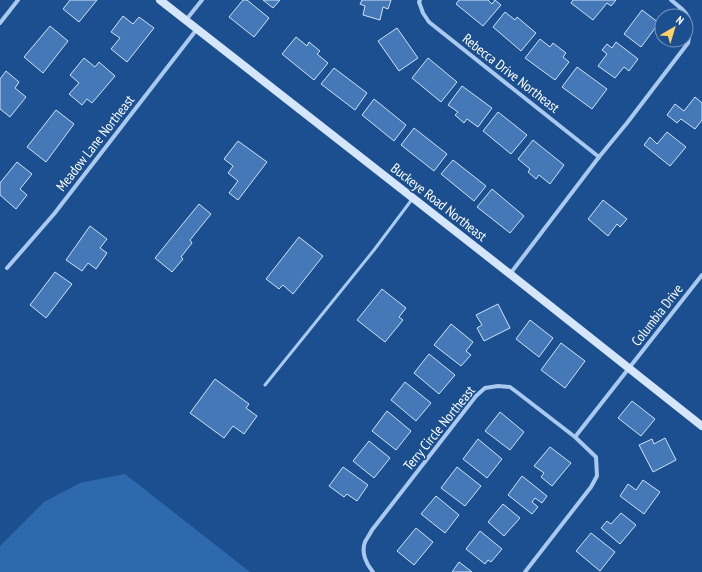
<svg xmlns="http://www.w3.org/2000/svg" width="702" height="572" font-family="'PT Sans Narrow',sans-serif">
<rect width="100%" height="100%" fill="#1b4f8f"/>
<path fill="#2e69ad" d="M125 474 250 572H0V546L44 502 80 483Z"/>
<g fill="#4478b7" stroke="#cfe3fa">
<path d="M70 0H97L79 22 63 9Z"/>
<path d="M243 0H247L269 18 254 37 229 17Z"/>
<path d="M263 0H280L273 8Z"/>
<path d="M362 0H391L388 9 383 7 380 20 363 15 365 6 360 4Z"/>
<path d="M459 0H488L492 4 495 0 501 5 483 26 456 4Z"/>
<path d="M573 0H616L611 6 607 3 593 20 571 3Z"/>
<path d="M642 10 659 23 641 47 624 34Z"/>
<path d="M505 12 515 20 517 17 536 33 521 51 493 27Z"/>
<path d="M123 16 133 24 139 17 154 28 127 62 111 49 120 38 111 32Z"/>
<path d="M50 26 68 41 43 73 24 57Z"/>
<path d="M397 28 418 58 399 71 378 41Z"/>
<path d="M296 37 307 46 309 42 320 51 317 54 328 63 314 80 282 54Z"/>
<path d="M540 39 550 47 553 43 566 53 563 57 569 62 555 80 525 58Z"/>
<path d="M616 42 638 59 629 71 624 67 615 78 598 66 607 54 602 50 607 44 612 48Z"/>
<path d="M84 58 95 67 99 62 115 76 92 103 87 99 82 105 69 94 79 83 70 75Z"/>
<path d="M428 58 457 82 441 102 412 78Z"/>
<path d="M577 67 607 89 592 109 562 87Z"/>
<path d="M334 68 367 93 355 110 321 84Z"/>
<path d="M6 71 19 82 15 88 26 97 10 117 0 109V79Z"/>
<path d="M462 86 492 108 478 127 467 119 464 123 455 115 458 112 448 105Z"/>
<path d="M695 97 702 103V120L695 129 681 119 677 123 667 115 675 104 684 111Z"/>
<path d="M374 99 406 125 394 141 362 115Z"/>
<path d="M56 110 74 124 46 162 27 147Z"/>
<path d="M498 112 527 135 511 154 483 131Z"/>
<path d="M414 128 447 154 434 171 401 145Z"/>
<path d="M667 132 686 147 670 166 644 145 650 137 657 144Z"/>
<path d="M533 140 564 165 550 184 539 175 536 179 528 172 530 169 518 159Z"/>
<path d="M238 141 267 162 238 200 229 193 238 181 228 173 233 166 224 159Z"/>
<path d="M453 160 486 186 474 201 441 174Z"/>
<path d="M17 162 32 174 20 189 27 195 16 209 0 195V183Z"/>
<path d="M492 189 524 216 510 233 477 207Z"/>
<path d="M603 200 627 219 620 227 617 224 608 236 588 219Z"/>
<path d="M199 204 211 214 190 240 192 243 181 257 183 259 172 272 155 258Z"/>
<path d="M90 226 107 239 100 248 107 253 96 269 88 263 82 271 66 260Z"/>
<path d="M299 237 323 256 293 294 283 285 279 289 266 279Z"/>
<path d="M55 272 72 284 46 318 30 305Z"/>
<path d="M382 289 406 308 399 317 403 320 385 342 357 320Z"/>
<path d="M498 304 510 328 484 341 477 328 482 325 476 315Z"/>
<path d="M530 320 553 338 539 357 516 339Z"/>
<path d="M451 324 473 342 466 351 471 355 461 366 434 345Z"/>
<path d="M561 343 585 361 565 388 541 370Z"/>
<path d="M429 354 455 375 439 394 414 373Z"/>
<path d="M215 379 249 404 246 408 257 416 244 434 233 426 224 438 190 413Z"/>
<path d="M405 382 431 403 416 421 391 400Z"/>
<path d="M632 401 655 419 641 436 618 418Z"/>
<path d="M387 411 411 431 396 450 372 431Z"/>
<path d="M500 412 524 432 510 450 485 431Z"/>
<path d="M665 438 676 460 653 472 639 445 652 439 654 444Z"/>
<path d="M478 439 502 459 487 478 463 459Z"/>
<path d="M369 441 390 458 374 478 353 461Z"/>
<path d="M550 447 571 463 552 486 541 477 544 473 534 466Z"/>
<path d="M343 467 368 485 357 501 347 494 344 497 329 486Z"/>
<path d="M457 467 481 486 465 506 441 488Z"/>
<path d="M522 476 547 496 542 503 535 498 532 502 538 507 532 514 508 495Z"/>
<path d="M643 480 660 492 644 514 620 496 628 484 636 490Z"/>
<path d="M436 496 459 515 445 533 421 514Z"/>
<path d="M503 504 520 518 504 536 488 522Z"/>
<path d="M621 513 636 525 620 544 601 528 607 521 611 524Z"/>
<path d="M416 528 433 542 414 565 397 551Z"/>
<path d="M480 531 502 549 491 562 488 560 485 564 466 549Z"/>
<path d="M591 533 615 552 600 571 576 551Z"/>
<path d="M459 562 472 572H452Z"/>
</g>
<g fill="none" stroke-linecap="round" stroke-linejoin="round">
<path stroke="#a9c9ee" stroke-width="3" d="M265 385 374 250 413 198"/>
<g stroke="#a9c9ee" stroke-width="4">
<path d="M420 0 419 2 423 13 429 22 599 157 627 123 688 43C693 18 690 15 671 0"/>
<path d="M186 20 202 0"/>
<path d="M0 23 18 0"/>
<path d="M7 268 54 214 197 29"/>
<path d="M510 274 599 157"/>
<path d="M575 437C617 383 660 329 702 275"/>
<path d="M373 572C366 564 361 552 365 542 367 538 370 534 372 530L476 396 485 388 498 386 510 387 518 393 575 437 596 457 597 476 591 487 525 572"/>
</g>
<path stroke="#d6e6fa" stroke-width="8" d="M160 0 510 274 702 426"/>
</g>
<g text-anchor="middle" stroke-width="3.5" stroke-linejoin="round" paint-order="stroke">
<g font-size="14" fill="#fff" stroke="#1b4f8f">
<text transform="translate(511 73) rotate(38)" y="5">Rebecca Drive Northeast</text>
<text transform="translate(95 143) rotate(-52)" y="5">Meadow Lane Northeast</text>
<text transform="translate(439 202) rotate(38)" y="5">Buckeye Road Northeast</text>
<text transform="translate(657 315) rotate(-52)" y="5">Columbia Drive</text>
<text transform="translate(439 428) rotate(-51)" y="5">Terry Circle Northeast</text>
</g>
</g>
<g transform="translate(674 28) rotate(38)"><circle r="19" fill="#1b4f8f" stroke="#7695bc"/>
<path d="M0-3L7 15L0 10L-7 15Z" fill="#ffd166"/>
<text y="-6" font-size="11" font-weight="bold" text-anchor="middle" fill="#ffffff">N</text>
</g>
</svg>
